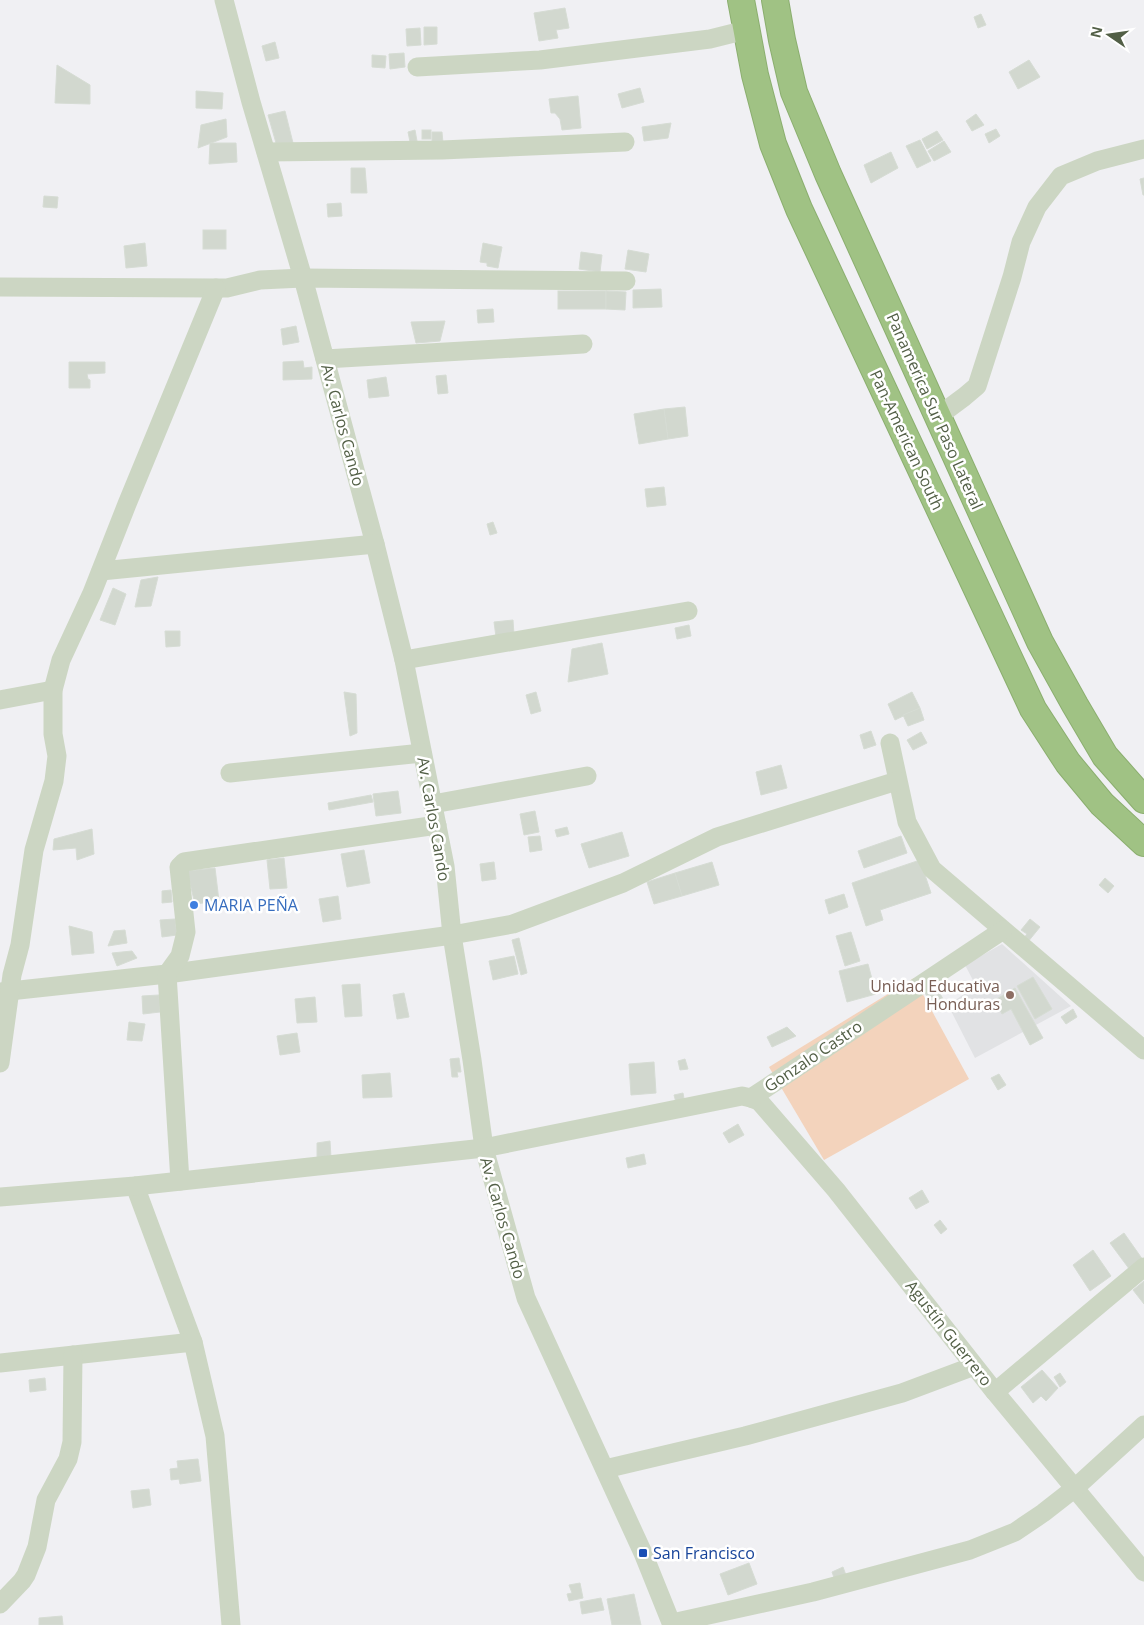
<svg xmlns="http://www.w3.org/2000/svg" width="1144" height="1625" font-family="'Open Sans',sans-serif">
<rect width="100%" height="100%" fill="#f0f0f3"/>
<path fill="#e1e2e4" d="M1002 944 1071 1006 975 1058 948 1005 976 986 965 965Z"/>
<path fill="#f3d3bc" d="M914 978 969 1079 824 1160 769 1067Z"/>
<g fill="#d2d8cf" stroke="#d6dcd4">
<path d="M565 8 569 28 556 30 558 38 539 41 534 13Z"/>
<path d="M981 14 986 25 978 28 974 17Z"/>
<path d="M424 27H437V44L424 45Z"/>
<path d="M420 28 421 45 407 46 406 29Z"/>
<path d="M275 42 279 58 266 61 262 46Z"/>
<path d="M404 53 405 67 390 69 389 54Z"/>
<path d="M372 55 386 56 385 68 372 67Z"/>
<path d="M1029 60 1040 77 1018 89 1009 72Z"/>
<path d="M57 65 90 85V104L55 103Z"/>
<path d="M640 88 644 102 622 108 618 94Z"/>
<path d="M196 91 223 93 222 109 196 108Z"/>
<path d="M578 96 581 128 562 130 560 119 555 113H551L549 99Z"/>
<path d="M285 111 293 143H276L268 115Z"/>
<path d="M976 114 984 125 972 131 966 121Z"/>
<path d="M226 119 227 137 198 148 201 125Z"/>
<path d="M671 123 668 138 644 141 642 127Z"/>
<path d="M996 129 1000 136 989 143 985 134Z"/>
<path d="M415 130 417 141 410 142 408 132Z"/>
<rect x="422" y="130" width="9" height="9"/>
<path d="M937 131 943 140 927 149 922 139Z"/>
<path d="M432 132H442L443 143H432Z"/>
<path d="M920 140 931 161 917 168 906 146Z"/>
<path d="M944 141 951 152 934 161 928 151Z"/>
<path d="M210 143H236L237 162 209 164Z"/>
<path d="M891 152 898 168 871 183 864 165Z"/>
<path d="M351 168H365L367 193H351Z"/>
<path d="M1144 178V195H1143L1140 179Z"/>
<path d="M44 196 58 197 57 208 43 207Z"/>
<path d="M341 203 342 216 328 217 327 204Z"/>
<rect x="203" y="230" width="23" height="19"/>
<path d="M145 243 147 266 126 268 124 246Z"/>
<path d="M483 243 502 247 498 268 487 266V263L480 262Z"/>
<path d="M628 250 649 254 646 272 625 269Z"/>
<path d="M581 252 602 255 600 272 579 269Z"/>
<path d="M661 289 662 307 633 308V290Z"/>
<rect x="558" y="291" width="48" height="18"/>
<path d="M606 291 626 292 625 310 606 309Z"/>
<path d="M493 309 494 322 478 323 477 310Z"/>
<path d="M445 321 440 341 416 343 411 322Z"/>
<path d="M296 326 299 342 283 345 281 329Z"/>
<path d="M303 361 304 368 312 367V379L283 380V362Z"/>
<path d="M69 362H105V373L87 374 88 379 90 380V388H69Z"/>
<path d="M446 375 448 393 438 394 436 376Z"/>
<path d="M386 377 389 396 369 398 367 380Z"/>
<path d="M685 407 688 436 668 439 664 409Z"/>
<path d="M664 409 668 439 639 444 634 414Z"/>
<path d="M664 487 666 505 647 507 645 489Z"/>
<path d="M493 522 497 533 490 535 487 524Z"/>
<path d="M158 577 151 606 135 607 141 580Z"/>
<path d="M113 588 126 594 115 625 100 620Z"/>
<path d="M513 620 514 635 496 637 494 622Z"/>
<path d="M689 625 691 636 677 639 675 628Z"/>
<path d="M165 631H180V646L166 647Z"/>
<path d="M602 643 608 674 568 682 572 649Z"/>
<path d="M344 692 356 694 357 733 350 736Z"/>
<path d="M536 692 541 711 531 714 526 695Z"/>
<path d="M912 692 920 708 895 720 888 704Z"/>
<path d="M920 708 924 720 908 726 903 715Z"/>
<path d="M871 731 876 745 864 749 860 735Z"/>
<path d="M921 732 927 743 913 750 907 740Z"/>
<path d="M781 765 787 788 761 795 756 772Z"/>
<path d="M398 791 401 813 376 816 373 794Z"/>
<path d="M371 795 373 802 329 810 328 803Z"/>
<path d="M535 811 539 832 524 835 520 814Z"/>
<path d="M567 827 569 834 557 837 555 830Z"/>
<path d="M92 829 94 854 77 860 76 848 53 850 54 839Z"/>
<path d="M622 832 629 856 589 868 581 844Z"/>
<path d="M540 836 542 850 530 852 528 837Z"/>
<path d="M901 836 907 853 864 868 858 851Z"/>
<path d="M364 850 370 883 347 887 341 854Z"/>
<path d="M284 858 287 888 270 889 267 860Z"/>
<path d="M920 860 931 893 880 910 883 920 866 926 852 883Z"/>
<path d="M494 862 496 879 482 881 480 864Z"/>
<path d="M712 862 719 885 682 896 675 873Z"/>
<path d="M215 868 219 901 195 904 187 871Z"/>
<path d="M675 873 682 896 654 904 647 882Z"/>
<path d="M1105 878 1114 886 1108 893 1099 885Z"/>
<path d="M171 890 172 902 162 903V891Z"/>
<path d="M844 894 848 907 829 914 825 900Z"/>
<path d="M338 896 341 919 323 922 319 899Z"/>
<path d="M175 919 177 935 162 937 160 920Z"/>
<path d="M1030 919 1040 927 1027 943 1023 939 1027 934 1021 930Z"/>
<path d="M69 926 92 932 94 953 72 955Z"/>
<path d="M125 930 127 943 108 946 114 931Z"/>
<path d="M851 932 860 961 845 966 836 936Z"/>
<path d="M519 938 527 973 521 975 512 940Z"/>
<path d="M132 951 137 958 117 966 112 953Z"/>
<path d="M514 956 518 974 493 980 489 961Z"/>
<path d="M868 964 876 994 847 1002 839 971Z"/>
<path d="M1033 977 1052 1009 1035 1019 1017 986Z"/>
<path d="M932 980 946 1004 935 1010 921 986Z"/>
<path d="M360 984 362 1016 345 1017 342 985Z"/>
<path d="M1015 988 1043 1038 1030 1045 1011 1009 1002 1014 995 1000Z"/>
<path d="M404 993 409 1017 397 1019 393 995Z"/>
<path d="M159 995 160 1012 143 1014 142 996Z"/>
<path d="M315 997 317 1022 297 1023 295 999Z"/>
<path d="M1073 1009 1077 1017 1066 1024 1061 1017Z"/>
<path d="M129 1022 145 1024 142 1041 127 1040Z"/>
<path d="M787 1027 796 1036 772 1047 767 1037Z"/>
<path d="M297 1033 300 1052 280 1055 277 1036Z"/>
<path d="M459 1058 461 1072H457L458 1077H452L450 1059Z"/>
<path d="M685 1059 688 1069 680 1070 678 1061Z"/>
<path d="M654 1062 656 1093 631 1095 629 1064Z"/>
<path d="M390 1073 392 1097 363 1098 362 1075Z"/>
<path d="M999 1074 1006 1085 998 1090 991 1078Z"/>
<path d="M683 1093 685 1104 677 1106 674 1095Z"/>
<path d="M738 1124 744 1135 729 1143 723 1133Z"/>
<path d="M330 1141 331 1158 317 1159V1143Z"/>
<path d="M644 1154 646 1164 628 1168 626 1158Z"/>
<path d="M922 1190 929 1202 916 1209 909 1198Z"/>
<path d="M940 1220 947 1229 941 1234 934 1225Z"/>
<path d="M1124 1233 1143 1260 1130 1270 1110 1243Z"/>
<path d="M1093 1250 1111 1276 1090 1291 1073 1265Z"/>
<path d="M1144 1281V1304L1133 1290Z"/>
<path d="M1042 1370 1058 1388 1046 1401 1041 1396 1033 1403 1021 1387Z"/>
<path d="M1060 1373 1066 1382 1060 1387 1054 1377Z"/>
<path d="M45 1378 46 1390 30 1392 29 1380Z"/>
<path d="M198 1459 201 1481 180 1484 179 1479 171 1480 170 1469 178 1468 177 1461Z"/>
<path d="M149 1489 151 1505 133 1508 131 1491Z"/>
<path d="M749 1563 757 1584 728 1595 720 1574Z"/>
<path d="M843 1567 847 1578 836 1583 832 1572Z"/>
<path d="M580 1583 583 1598 569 1601 567 1594 572 1593 569 1585Z"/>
<path d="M634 1594 641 1625H612L607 1599Z"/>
<path d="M601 1598 604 1610 582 1614 580 1602Z"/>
<path d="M62 1616 63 1625H39V1618Z"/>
</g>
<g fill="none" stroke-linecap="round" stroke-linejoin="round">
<defs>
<g id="highway">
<path d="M741 0 755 75 773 144 799 209 1033 709 1068 763 1102 804 1144 843"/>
<path d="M775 0 782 40 794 92 828 174 1040 642 1075 705 1105 756 1144 800"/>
</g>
</defs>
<use href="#highway" stroke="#8bae6f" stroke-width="28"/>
<g stroke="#ccd6c3" stroke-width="19">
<path d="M224 0 251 102 303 278 375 544 404 660 445 866 452 935 472 1060 484 1148 526 1298 643 1553 672 1625"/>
<path d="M417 67 540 60 710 39 746 30"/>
<path d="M266 152 442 150 625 142"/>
<path d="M0 287 216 288H227L260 280 303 278 626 281"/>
<path d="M325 359 583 344"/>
<path d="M937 417 964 397 977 386 1012 277 1021 242 1037 207 1061 176 1097 161 1144 149"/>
<path d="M101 571 375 544"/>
<path d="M404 660 688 611"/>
<path d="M0 700 53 690"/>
<path d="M890 743 907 822 932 869 1144 1050"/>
<path d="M230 773 422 753"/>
<path d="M433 804 587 776"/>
<path d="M0 992 167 974 452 935 513 924 623 883 717 837 897 781"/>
<path d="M0 1063 12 975 20 945 34 850 54 781 57 756 53 734V690L61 660 92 593 127 504 216 288"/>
<path d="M751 1098 759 1101 836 1190 995 1392 1144 1572"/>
<path d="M180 1181 167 974 180 956 186 932 179 867 184 862 437 825"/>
<path d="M135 1186 193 1342 215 1436 231 1625"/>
<path d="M0 1197 135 1186 484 1148 742 1096 751 1098 1003 930"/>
<path d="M0 1363 193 1342"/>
<path d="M995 1392 1144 1267"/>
<path d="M605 1469 745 1436 902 1393 974 1366"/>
<path d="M0 1604 22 1581 26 1575 37 1547 46 1500 68 1459 72 1442 73 1355"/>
<path d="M672 1623 813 1592 970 1550 1015 1532 1043 1513 1075 1488 1144 1425"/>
</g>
<use href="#highway" stroke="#a0c284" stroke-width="26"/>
</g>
<circle fill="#3f7fe0" stroke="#fff" stroke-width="2" cx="194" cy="905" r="5"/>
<circle fill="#8d6e63" stroke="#fff" stroke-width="2" cx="1010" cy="995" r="5"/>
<rect fill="#1a4fb4" stroke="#fff" stroke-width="2" x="638" y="1548" width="10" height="10" rx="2.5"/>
<g text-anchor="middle" stroke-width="5" stroke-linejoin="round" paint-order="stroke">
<g font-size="16" fill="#525f46" stroke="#fff">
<text transform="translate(935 411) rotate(66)" y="6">Panamerica Sur Paso Lateral</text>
<text transform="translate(343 425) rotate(75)" y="6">Av. Carlos Cando</text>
<text transform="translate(907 440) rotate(65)" y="6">Pan-American South</text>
<text transform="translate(434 819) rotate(80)" y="6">Av. Carlos Cando</text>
<text transform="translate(813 1056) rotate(-34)" y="6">Gonzalo Castro</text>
<text transform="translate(503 1218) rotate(74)" y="6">Av. Carlos Cando</text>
<text transform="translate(949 1333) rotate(52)" y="6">Agustín Guerrero</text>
</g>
<g font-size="16" fill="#366cbe" stroke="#fff" text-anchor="start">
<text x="204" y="911">MARIA PEÑA</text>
</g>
<g font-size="16" fill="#785e54" stroke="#fff" text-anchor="end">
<text x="1000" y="992">Unidad Educativa<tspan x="1000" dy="18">Honduras</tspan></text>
</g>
<g font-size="16" fill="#164399" stroke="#fff" text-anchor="start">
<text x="653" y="1559">San Francisco</text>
</g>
</g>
<g transform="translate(1109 35) rotate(283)" stroke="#ffffff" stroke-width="4" paint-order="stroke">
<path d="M0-4L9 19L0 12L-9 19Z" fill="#525f46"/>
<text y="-8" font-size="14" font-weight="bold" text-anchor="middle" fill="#525f46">N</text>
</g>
</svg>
